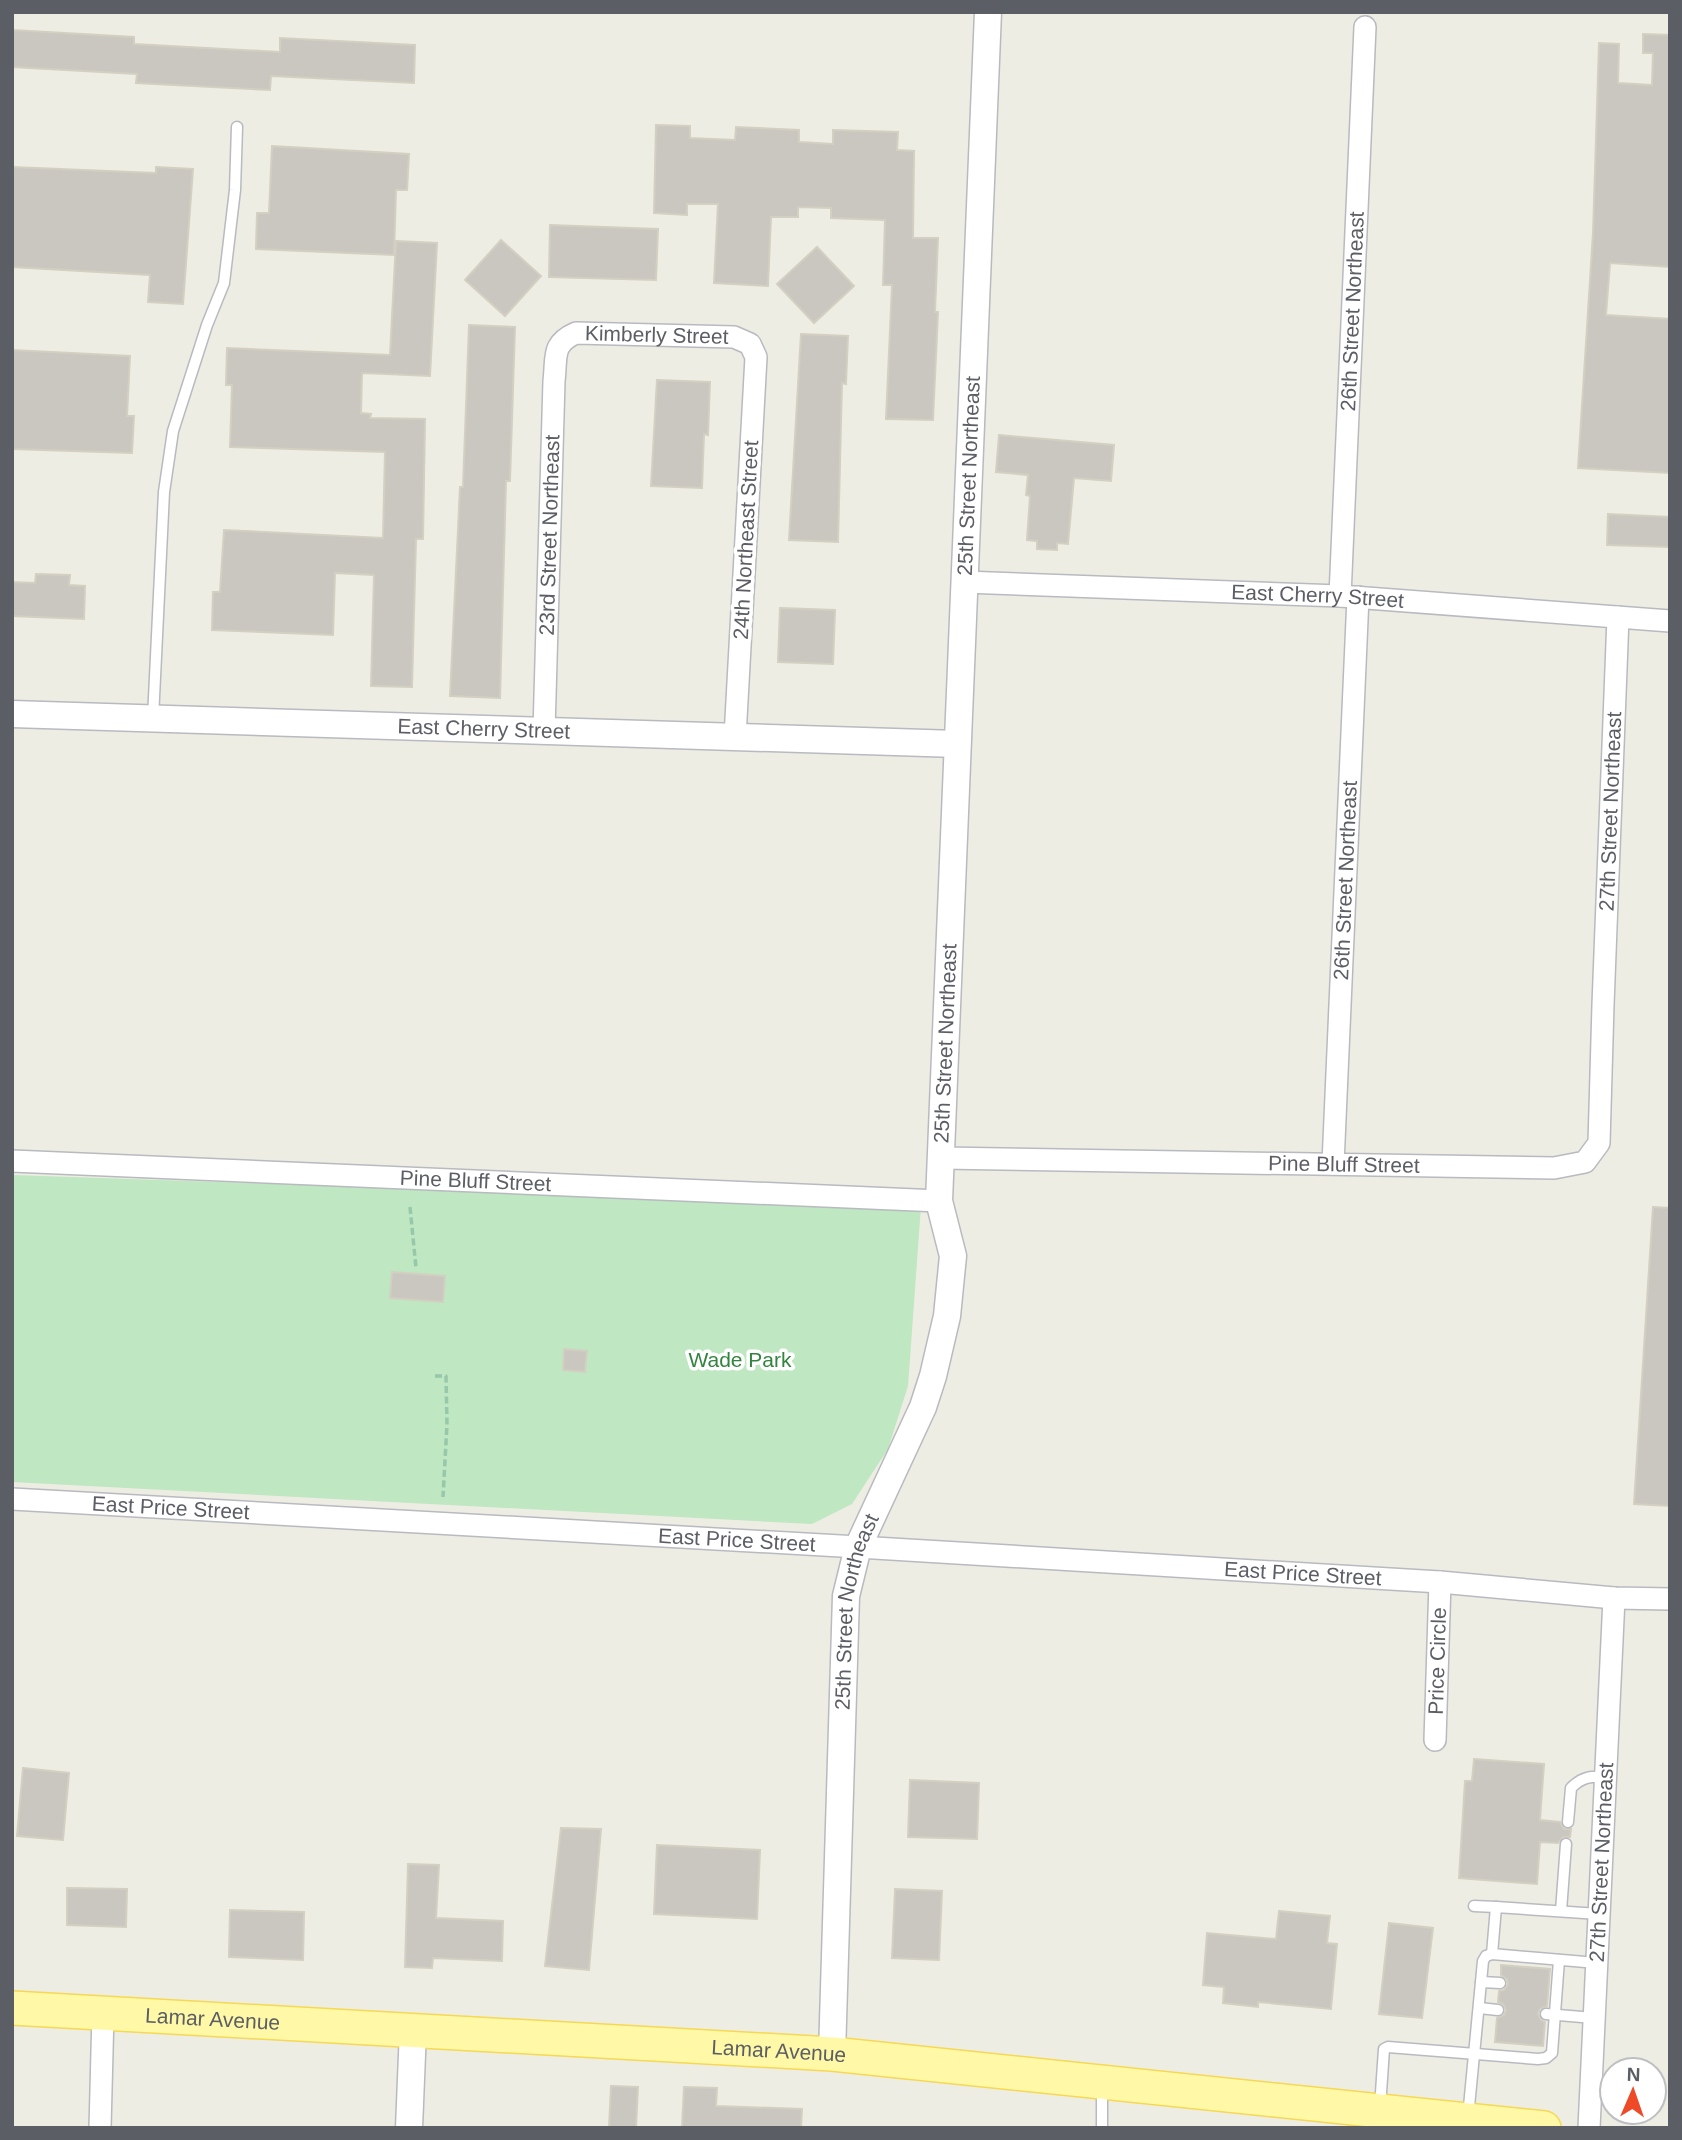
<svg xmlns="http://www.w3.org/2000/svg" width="1682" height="2140" font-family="Arial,sans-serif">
<rect width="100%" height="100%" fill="#eeede3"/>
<path fill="#bee7c2" d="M12 1175 921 1206 908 1386 888 1449 852 1504 812 1524 12 1482Z"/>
<g fill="#c9c7c0" stroke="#d3cfc1" stroke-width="2">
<path d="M12 30 134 37V44L280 52V38L415 45 414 83 271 76 270 90 136 83 137 74 12 67Z"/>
<path d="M1643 34 1670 35V267L1610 263 1606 315 1670 319V473L1578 468 1593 233 1599 43 1619 44 1618 83 1652 85 1653 53H1643Z"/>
<path d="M656 125 690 126V138L735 140 736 127 799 130V142L833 144V130L898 132 897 150 914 151 913 238H938L935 312H938L933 420 886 419 892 285H883L885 220 831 218V208L798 207V217H771L768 286 714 283 718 204H687V215L654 213Z"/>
<path d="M272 146 409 154 407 190H396L394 255 256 249 257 213H269Z"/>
<path d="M12 167 156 173V167L193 169 183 304 148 302 150 275 12 267Z"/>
<path d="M550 225 658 229 656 280 549 277Z"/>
<path d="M501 240 541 276 505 316 465 280Z"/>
<path d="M396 241 437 243 430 376 362 373 361 413 371 414 370 418 425 419 423 539H416L412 687 371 686 374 575 335 573 333 635 212 630 213 592H220L224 530 383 538 385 452 230 447 232 385H226L227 348 390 355Z"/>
<path d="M817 247 854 286 814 323 777 284Z"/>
<path d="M469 325 515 327 510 481H506L500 698 450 696 460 487H463Z"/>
<path d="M801 334 848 336 846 384 842 383 838 542 789 540Z"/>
<path d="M12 350 130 356 127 416H134L132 453 12 449Z"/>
<path d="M657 380 710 382 708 435 704 434 702 488 651 486Z"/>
<path d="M999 435 1114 445 1111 481 1074 478 1068 544 1057 543V550L1037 549V541L1027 540 1030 496 1026 495 1028 475 996 472Z"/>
<path d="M1608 514 1670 517V547L1607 545Z"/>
<path d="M36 574 70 575 69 585 85 586 84 619 12 616V582L35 583Z"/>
<path d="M780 608 835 610 833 664 778 662Z"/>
<path d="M1653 1207 1670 1208V1506L1634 1504Z"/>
<path d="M392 1272 445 1276 443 1302 390 1298Z"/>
<path d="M564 1349 587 1351 585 1372 563 1370Z"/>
<path d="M1474 1759 1544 1764 1540 1820 1560 1822 1564 1829H1571L1570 1837H1563L1558 1843 1540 1842 1537 1884 1459 1878 1465 1781H1472Z"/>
<path d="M23 1768 69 1773 63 1840 17 1836Z"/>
<path d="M910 1780 979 1783 977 1839 908 1837Z"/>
<path d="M561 1828 601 1829 589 1970 545 1966Z"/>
<path d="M657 1845 760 1850 757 1919 654 1914Z"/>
<path d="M408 1864 439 1865 436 1918 503 1921 502 1961 433 1958 432 1968 405 1967Z"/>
<path d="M67 1888 127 1889 126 1927 67 1925Z"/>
<path d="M895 1889 942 1891 939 1960 892 1958Z"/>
<path d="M230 1910 304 1912 303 1960 229 1957Z"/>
<path d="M1279 1911 1330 1916 1327 1943 1337 1944 1331 2009 1258 2002V2007L1223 2003 1224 1987 1203 1985 1207 1933 1276 1939Z"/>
<path d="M1389 1923 1433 1928 1422 2018 1379 2014Z"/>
<path d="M1501 1965 1550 1969 1547 2006 1540 2009 1538 2014 1541 2020 1545 2022 1543 2046 1495 2042 1497 2018 1504 2015 1506 2010 1503 2004 1498 2002 1499 1991 1504 1990 1508 1984 1507 1979 1501 1975Z"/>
<path d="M611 2086 638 2087 636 2128H609Z"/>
<path d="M684 2087 717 2088 716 2106 802 2109 801 2128H682Z"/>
</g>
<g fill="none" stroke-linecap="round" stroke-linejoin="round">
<defs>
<g id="service">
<path d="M153 718 164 492 173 431 207 325 224 283 235 190 237 127"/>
<path d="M1568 1822 1571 1788C1582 1777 1590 1776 1606 1777"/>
<path d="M1474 1906 1496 1907"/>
<path d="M1561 1911 1566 1844"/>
<path d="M1492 1954 1496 1907 1599 1914"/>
<path d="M1481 1982 1500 1983"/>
<path d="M1479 2008 1498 2010"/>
<path d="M1546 2014 1594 2018"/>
<path d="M1102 2085V2128"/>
<path d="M1380 2107 1384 2049 1388 2047 1538 2059 1546 2058 1552 2053 1559 1960"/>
<path d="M1468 2117 1483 1961 1486 1956 1492 1954 1597 1963"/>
</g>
<g id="minor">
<path id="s1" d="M964 582 1340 596 1670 621"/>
<path id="s2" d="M1340 596 1365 27"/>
<path id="s3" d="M544 731 554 381C557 357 551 344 576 333L734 337 750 344 756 357 735 737"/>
<path id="s4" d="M942 1158 1554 1168 1585 1162 1599 1143 1603 1005 1618 617"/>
<path id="s5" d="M12 1161 939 1201"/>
<path id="s6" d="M1333 1164 1358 597"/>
<path id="s7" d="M12 1499 858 1547 1440 1582 1614 1598 1670 1599"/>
<path id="s8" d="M1435 1740 1440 1582"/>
<path d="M100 2128 103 2013"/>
<path id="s9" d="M1589 2128 1614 1598"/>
</g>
<g id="tertiary">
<path id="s10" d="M12 714 957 744"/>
<path id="s11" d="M832 2054 846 1596 858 1547 923 1407 933 1376 947 1316 953 1256 939 1201 988 12"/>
<path d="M409 2128 413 2030"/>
</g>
<g id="primary">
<path id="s12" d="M12 2008 832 2054 1544 2128"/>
</g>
</defs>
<use href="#service" stroke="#b8bac0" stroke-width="13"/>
<use href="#minor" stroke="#b8bac0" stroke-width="24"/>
<use href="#tertiary" stroke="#b8bac0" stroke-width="29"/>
<use href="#primary" stroke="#f6d854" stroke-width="36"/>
<g stroke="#97c8aa" stroke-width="3.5" stroke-dasharray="7 3.5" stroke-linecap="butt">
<path d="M410 1207 416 1268"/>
<path d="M435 1376H446L447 1424 443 1497"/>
</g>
<use href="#service" stroke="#fff" stroke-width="10"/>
<use href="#minor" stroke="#fff" stroke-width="21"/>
<use href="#tertiary" stroke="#fff" stroke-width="26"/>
<use href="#primary" stroke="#fff9a7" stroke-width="33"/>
</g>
<g text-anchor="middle" stroke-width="7" stroke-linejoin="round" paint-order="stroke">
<g font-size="21" fill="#5b5e64" stroke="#fff">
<text dy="7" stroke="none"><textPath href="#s2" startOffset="285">26th Street Northeast</textPath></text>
<text dy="7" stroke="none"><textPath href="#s3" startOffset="488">Kimberly Street</textPath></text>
<text dy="7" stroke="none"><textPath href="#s11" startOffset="1600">25th Street Northeast</textPath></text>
<text dy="7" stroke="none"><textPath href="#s3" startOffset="196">23rd Street Northeast</textPath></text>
<text transform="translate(746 540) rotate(-87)" y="7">24th Northeast Street</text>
<text dy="7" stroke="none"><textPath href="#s1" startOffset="354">East Cherry Street</textPath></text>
<text dy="7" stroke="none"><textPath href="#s10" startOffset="472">East Cherry Street</textPath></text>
<text dy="7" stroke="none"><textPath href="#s4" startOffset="999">27th Street Northeast</textPath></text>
<text dy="7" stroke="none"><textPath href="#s6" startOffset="284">26th Street Northeast</textPath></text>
<text dy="7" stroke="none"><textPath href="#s11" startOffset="1032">25th Street Northeast</textPath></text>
<text dy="7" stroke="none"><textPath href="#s4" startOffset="402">Pine Bluff Street</textPath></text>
<text dy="7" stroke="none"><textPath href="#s5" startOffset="464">Pine Bluff Street</textPath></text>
<text dy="7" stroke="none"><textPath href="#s7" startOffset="159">East Price Street</textPath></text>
<text dy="7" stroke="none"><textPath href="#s7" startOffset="726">East Price Street</textPath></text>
<text dy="7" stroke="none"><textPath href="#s7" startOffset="1293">East Price Street</textPath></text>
<text dy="7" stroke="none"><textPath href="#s11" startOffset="444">25th Street Northeast</textPath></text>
<text dy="7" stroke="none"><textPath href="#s8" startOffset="79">Price Circle</textPath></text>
<text dy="7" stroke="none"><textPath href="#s9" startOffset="266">27th Street Northeast</textPath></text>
<text dy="7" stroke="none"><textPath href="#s12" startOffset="201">Lamar Avenue</textPath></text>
<text dy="7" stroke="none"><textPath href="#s12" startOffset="768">Lamar Avenue</textPath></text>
</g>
<g font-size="21" fill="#31853e" stroke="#fff">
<text x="740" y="1367">Wade Park</text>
</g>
</g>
<rect width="1682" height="2140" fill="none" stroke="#5b5e64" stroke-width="28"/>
<g transform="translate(1633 2091) rotate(2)"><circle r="33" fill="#ffffff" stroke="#bdbfc1" stroke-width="2"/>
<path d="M0-5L12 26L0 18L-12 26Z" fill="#ef4a28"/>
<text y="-10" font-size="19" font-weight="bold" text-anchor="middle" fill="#5b5e64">N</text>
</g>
</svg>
